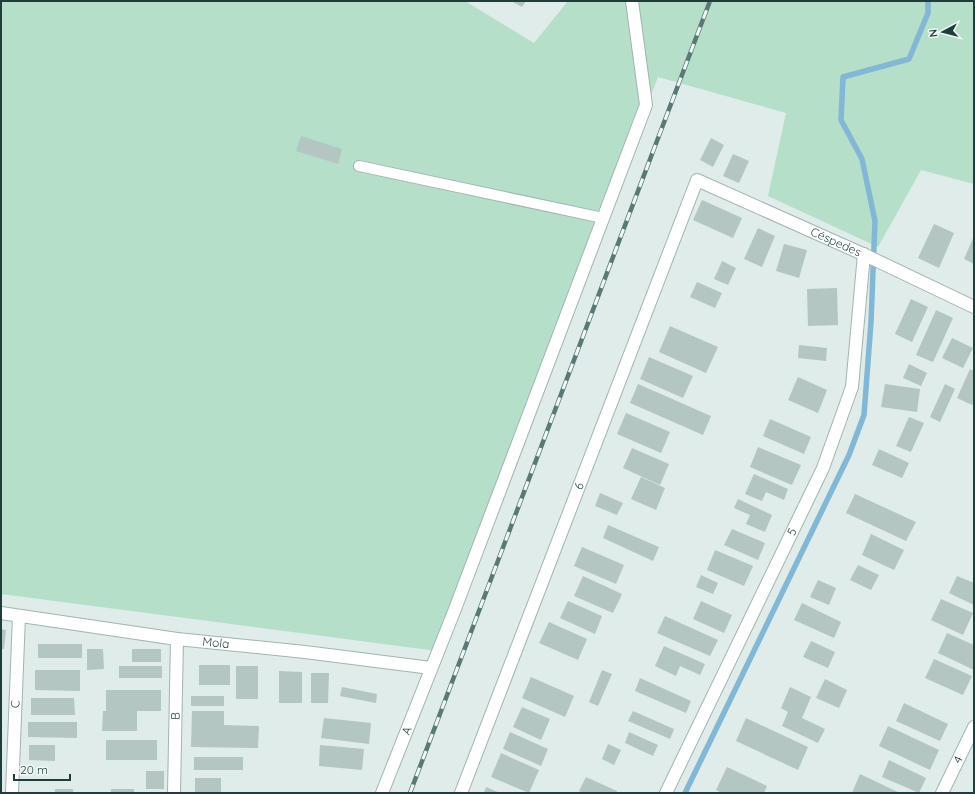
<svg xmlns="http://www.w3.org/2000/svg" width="975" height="794" font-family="Quicksand,sans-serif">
<rect width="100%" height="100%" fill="#dfece9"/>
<path fill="#b6dfca" d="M1 1H465L534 43 568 1H974V184L921 170 878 247 768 196 786 113 658 77 437 651 1 594Z"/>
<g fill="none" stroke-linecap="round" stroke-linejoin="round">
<path stroke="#82b7d5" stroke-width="5.5" d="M685 793 849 455 864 415 871 322 875 221 862 159 841 120 843 77 909 59 928 13V1"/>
</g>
<g fill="#b4c6c2">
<path d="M511 1H526L522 7Z"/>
<path d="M301 136 342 149 338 164 296 151Z"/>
<path d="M711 138 724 145 713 167 700 160Z"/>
<path d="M733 154 749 161 739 183 723 176Z"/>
<path d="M702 200 742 218 733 238 693 220Z"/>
<path d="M934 224 954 233 939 268 918 258Z"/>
<path d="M758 228 775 236 762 267 744 259Z"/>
<path d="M974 236V264L964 259Z"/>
<path d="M784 244 807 250 799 278 776 271Z"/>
<path d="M722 261 736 268 728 285 714 279Z"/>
<path d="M697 282 722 293 715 308 690 297Z"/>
<path d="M837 288 838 325 808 326 807 289Z"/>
<path d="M911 299 928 307 912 342 895 334Z"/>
<path d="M936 310 953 318 933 362 916 355Z"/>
<path d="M670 326 718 347 706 373 659 352Z"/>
<path d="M952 338 973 348 963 368 942 358Z"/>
<path d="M799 345 827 348 826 361 798 358Z"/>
<path d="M649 357 693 376 683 398 640 379Z"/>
<path d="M909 364 927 373 921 386 903 378Z"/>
<path d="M970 369 974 371V401L972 405 957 398Z"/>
<path d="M798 377 827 390 818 413 788 400Z"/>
<path d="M638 384 711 416 703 435 630 403Z"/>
<path d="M885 384 920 389 917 412 881 407Z"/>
<path d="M945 384 955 389 940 422 930 417Z"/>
<path d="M626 413 670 432 661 453 617 434Z"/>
<path d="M909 417 924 423 911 452 896 446Z"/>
<path d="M770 419 811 437 804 454 763 436Z"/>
<path d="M758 447 801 465 792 485 750 467Z"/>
<path d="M632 448 669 464 660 485 623 468Z"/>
<path d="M879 449 909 463 902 478 872 465Z"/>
<path d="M754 474 788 489 784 500 766 492 762 501 745 494Z"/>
<path d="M641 477 665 488 656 510 631 499Z"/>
<path d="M600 493 623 503 617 515 595 506Z"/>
<path d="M855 494 916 522 906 541 846 513Z"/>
<path d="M738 499 772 515 765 532 746 524 750 515 734 508Z"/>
<path d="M608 525 659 547 653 561 603 538Z"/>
<path d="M732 529 765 543 758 560 724 545Z"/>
<path d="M871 534 904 550 894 570 862 555Z"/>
<path d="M582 547 624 565 616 584 574 566Z"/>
<path d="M715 550 753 566 744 586 707 570Z"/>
<path d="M858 565 879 575 871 590 850 580Z"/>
<path d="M701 575 718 583 713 594 696 587Z"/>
<path d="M583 576 622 594 613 613 574 596Z"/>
<path d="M957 576 974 583V605L949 593Z"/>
<path d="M818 580 836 588 829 605 810 597Z"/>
<path d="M941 599 973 613 963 635 931 620Z"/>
<path d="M568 601 602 616 595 634 560 618Z"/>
<path d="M701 601 732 615 724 633 693 619Z"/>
<path d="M802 603 841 622 834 638 794 620Z"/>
<path d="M665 616 718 640 710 656 657 633Z"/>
<path d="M549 622 587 639 578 660 539 643Z"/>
<path d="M1 629 6 630 4 649H1Z"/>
<path d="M947 633 974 645V670L938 653Z"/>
<path d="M811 641 835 652 828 668 803 657Z"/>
<rect x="38" y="644" width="44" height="14"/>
<path d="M664 646 705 664 700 675 680 666 676 676 655 666Z"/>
<path d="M87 649H103L104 669 87 670Z"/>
<rect x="132" y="649" width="29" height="13"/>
<path d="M934 659 972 676 963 695 925 678Z"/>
<rect x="199" y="665" width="31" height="20"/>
<rect x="119" y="666" width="43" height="12"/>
<rect x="236" y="666" width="22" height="33"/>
<path d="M35 670H80V691L35 690Z"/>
<path d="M602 670 612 674 598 706 589 702Z"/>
<path d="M279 671 302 672V703H279Z"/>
<path d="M311 673H329L328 703H311Z"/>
<path d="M531 677 574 696 565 717 522 698Z"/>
<path d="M640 678 691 701 686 713 635 691Z"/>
<path d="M825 679 847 690 839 708 816 698Z"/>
<path d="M342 687 377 694 376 703 340 696Z"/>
<path d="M790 687 811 697 802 718 825 729 818 743 782 726 788 712 781 708Z"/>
<path d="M106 690H161V711H137V731H102L103 711H106Z"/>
<rect x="191" y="696" width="33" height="10"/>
<path d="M31 698H74L75 715H31Z"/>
<path d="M904 703 948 724 940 741 896 721Z"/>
<path d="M522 707 550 719 541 740 513 727Z"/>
<path d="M192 711H224V725L259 726 258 748 191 747Z"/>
<path d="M633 711 674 729 670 739 628 721Z"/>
<path d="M324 718 371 723 369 744 321 738Z"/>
<path d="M746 718 808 747 798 770 736 741Z"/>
<path d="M28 722H77V738L28 737Z"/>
<path d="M888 726 939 750 930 770 879 746Z"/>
<path d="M510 732 548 749 541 766 503 749Z"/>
<path d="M629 732 658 745 653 756 625 743Z"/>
<rect x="106" y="740" width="51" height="20"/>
<path d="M608 744 621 750 614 765 602 759Z"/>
<path d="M29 745H55V761L29 760Z"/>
<path d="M320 745 364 749 362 770 319 766Z"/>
<path d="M501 753 539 770 529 793 491 777Z"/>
<rect x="194" y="757" width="49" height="13"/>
<path d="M889 760 926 778 919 793 882 777Z"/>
<path d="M727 767 767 786 764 793H722L716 790Z"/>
<rect x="146" y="771" width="18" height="18"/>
<path d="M860 774 900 793H852Z"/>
<path d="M586 777 617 791 616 793H583L579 791Z"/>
<rect x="195" y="778" width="26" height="15"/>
<path d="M486 787 500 793H484Z"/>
<rect x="55" y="789" width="18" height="4"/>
<rect x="111" y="789" width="23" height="4"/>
</g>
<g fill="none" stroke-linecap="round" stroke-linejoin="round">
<defs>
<path id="lane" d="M359 166 603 218"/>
<g id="street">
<path id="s1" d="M1 613 177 639 305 652 431 668"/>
<path id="s2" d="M12 793 19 616"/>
<path id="s3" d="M174 793 177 639"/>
<path id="s4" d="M382 793 455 609 646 105 632 1"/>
<path id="s5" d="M461 793 697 180 865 255 974 307"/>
<path id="s6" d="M666 793 823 468 852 387 864 254"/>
<path id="s7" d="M942 793 974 727"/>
</g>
</defs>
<use href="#lane" stroke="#a2b4b1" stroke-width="12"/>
<use href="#street" stroke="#a2b4b1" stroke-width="14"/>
<use href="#lane" stroke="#fff" stroke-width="10"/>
<use href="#street" stroke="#fff" stroke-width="12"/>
<defs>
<path id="rail" d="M410 793 710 1"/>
</defs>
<use href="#rail" stroke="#597977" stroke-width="4.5"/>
<use href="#rail" stroke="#f0f8f6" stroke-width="3" stroke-dasharray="9" stroke-linecap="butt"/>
</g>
<g text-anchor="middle" stroke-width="3" stroke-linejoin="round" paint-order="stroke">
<g font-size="12" fill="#1f3d3b" stroke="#f0f8f6">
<text dy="4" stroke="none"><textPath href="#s5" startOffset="809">Céspedes</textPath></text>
<text dy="4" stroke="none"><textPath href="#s5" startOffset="329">6</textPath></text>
<text dy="4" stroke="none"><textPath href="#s6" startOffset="290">5</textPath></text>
<text dy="4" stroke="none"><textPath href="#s1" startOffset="217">Mola</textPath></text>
<text dy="4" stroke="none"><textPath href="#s2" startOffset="89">C</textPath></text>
<text dy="4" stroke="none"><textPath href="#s3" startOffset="77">B</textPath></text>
<text dy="4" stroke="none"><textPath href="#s4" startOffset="67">A</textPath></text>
<text dy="4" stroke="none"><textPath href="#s7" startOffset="37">4</textPath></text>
</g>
</g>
<rect width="975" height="794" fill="none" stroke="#1f3d3b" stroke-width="4"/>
<g transform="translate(943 32) rotate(263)" stroke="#f0f8f6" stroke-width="3" paint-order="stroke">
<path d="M0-3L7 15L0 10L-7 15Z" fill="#1f3d3b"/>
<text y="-6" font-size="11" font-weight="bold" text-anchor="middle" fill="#1f3d3b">N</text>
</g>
<path d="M14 774v6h56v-6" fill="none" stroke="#1f3d3b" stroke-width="2"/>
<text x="20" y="774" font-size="12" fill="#1f3d3b" stroke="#f0f8f6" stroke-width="3" paint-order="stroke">20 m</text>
</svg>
